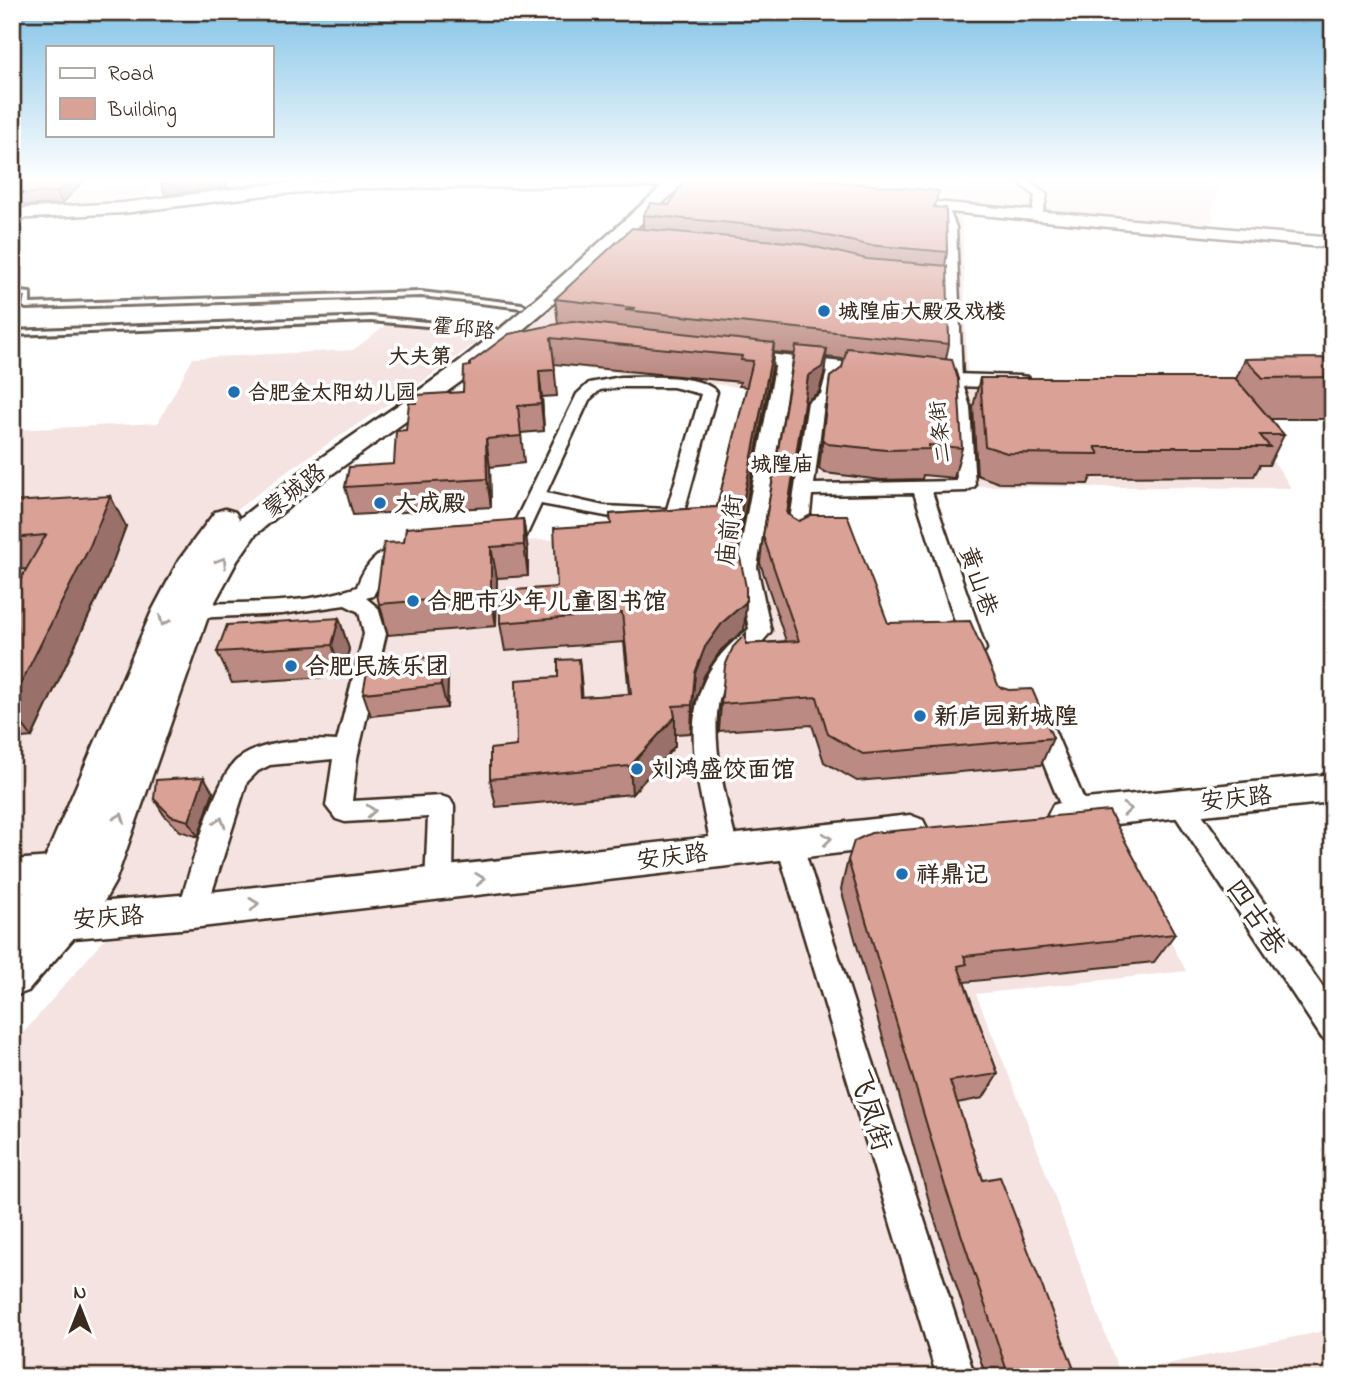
<svg xmlns="http://www.w3.org/2000/svg" width="1345" height="1389" font-family="'Indie Flower','LXGW WenKai TC',sans-serif">
<rect width="100%" height="100%" fill="#fff"/>
<filter id="ink" filterUnits="userSpaceOnUse"><feTurbulence type="fractalNoise" baseFrequency=".0143" numOctaves="2"/><feDisplacementMap in="SourceGraphic" scale="14" xChannelSelector="R" yChannelSelector="G"/><feConvolveMatrix kernelMatrix="1 2 1 2 8 2 1 2 1" color-interpolation-filters="sRGB"/></filter>
<g filter="url(#ink)">
<g fill="#f4e3e0" fill-rule="evenodd">
<path d="M960 179H1204L1219 187 1209 232 962 210 967 380 1206 382 1277 466 1291 488 966 486 803 490 797 540 884 651 995 713H1030L1077 813 1101 812 1186 971 976 994 1022 1108 1120 1374 1333 1329V1377H956L788 843 64 920 194 611 325 603 515 541 599 538 709 529 747 388 586 369 599 342 505 332 677 183 942 207 944 190 966 191ZM846 289 834 367 713 353Z"/>
<path d="M151 186 142 201 102 205 66 204 77 190Z"/>
<path d="M392 321 494 330 426 379 293 467 222 521 60 871H12V430L158 423 193 358 353 350Z"/>
<path d="M779 852 934 1377H12V1046L108 935Z"/>
</g>
<g fill="none" stroke-linecap="round" stroke-linejoin="round">
<defs>
<g id="lane">
<path d="M12 291 30 293V304L421 292 522 304 525 306 522 308 421 296 26 308 23 306 25 296 12 295Z"/>
<path d="M371 317 494 328 497 330 494 332 371 321 12 335V331Z"/>
</g>
<g id="street">
<path d="M1015 179H1027L1047 195 1041 219 1031 217 1035 196Z"/>
<path d="M942 205 948 208 956 227 962 380 970 407 975 486 966 491 932 492 986 649 983 654 975 656 967 654 964 649 914 493 812 495 807 540 797 546 787 540 808 402 821 394 829 364H839L842 367 836 396 824 404 814 484 957 481 954 407 946 380 944 227 936 208Z"/>
<path d="M784 357 792 362 757 567 771 631C761 647 741 654 729 674 701 720 727 801 738 850L734 858 725 861 716 858 712 850C695 765 668 688 749 629L737 567 776 362Z"/>
<path d="M621 377C646 377 699 373 717 392L682 519H622L541 504 522 545 498 546 495 542 498 538 508 536 577 394 589 383ZM621 387H673L701 394 667 509 604 506 546 493 589 400 600 390Z"/>
<path d="M411 543 421 549 418 553C380 563 390 567 373 596L366 598 378 608 386 634 357 758 352 801 441 796 450 799 454 806 453 884 449 892 439 896 429 892 425 884 428 817 345 822 336 819 326 806 333 759 270 765 258 771 247 782 206 911 202 920 192 923 182 920 178 911C189 877 213 781 237 760 262 740 307 739 337 741L364 634 359 612 345 605 282 614 194 618 187 616 184 611 187 606 194 604C248 602 305 605 357 587 366 560 383 547 411 543Z"/>
<path d="M1038 711 1046 714 1050 720 1090 814 1086 821 1077 824 1068 821 1064 814 1026 720 1030 714Z"/>
<path d="M1181 794 1190 797 1333 1002V1043L1322 1038 1172 811 1168 804 1172 797Z"/>
<path d="M789 832 798 835 802 843 975 1377H937L776 843 780 835Z"/>
</g>
<g id="secondary">
<path d="M348 179H691L709 180 717 185 709 190 654 186 357 188 265 195 123 213 12 219V209L123 203 265 185Z"/>
<path d="M903 199 1333 238V248L897 207 895 204 897 201Z"/>
<path d="M730 350 954 374 1020 376 1028 377 1031 382 1028 387 1020 388 954 386 723 360 720 356 723 352Z"/>
<path d="M1333 774V802L1066 829 1053 825 1048 815 1053 805 1066 801Z"/>
<path d="M910 815 923 820 928 830 923 840 910 845 192 928 50 940 36 935 31 923 36 911 50 906 192 894Z"/>
<path d="M78 855 91 860 97 871 91 882 78 887 12 892V860Z"/>
</g>
<path id="primary" d="M670 179H688L588 274 466 378 303 495 255 535 237 561 210 611 115 882 102 905 28 991 12 997V902L29 886 43 863 152 611 179 560 215 512 225 509 235 512 239 518 238 520C305 465 379 420 449 369 526 311 598 244 670 179Z"/>
</defs>
<use href="#lane" stroke="#3b2a1e" stroke-width="6"/>
<use href="#street" stroke="#3b2a1e" stroke-width="5"/>
<use href="#secondary" stroke="#3b2a1e" stroke-width="5"/>
<use href="#primary" stroke="#3b2a1e" stroke-width="5"/>
<use href="#lane" fill="#fff" fill-rule="evenodd"/>
<use href="#street" fill="#fff" fill-rule="evenodd"/>
<use href="#secondary" fill="#fff" fill-rule="evenodd"/>
<use href="#primary" fill="#fff" fill-rule="evenodd"/>
</g>
<g fill="#bb8a82" stroke="#3b2a1e" stroke-width="2">
<path d="M12 179H83L84 180 62 204 12 206Z"/>
<path d="M669 205 936 207 947 252 945 266 949 344 946 359 962 448 954 478 923 475 922 479 881 480 825 473 819 469 830 377 842 368 844 359 826 357 824 374 819 392 805 402 789 514 888 623 999 687 1053 738 1041 765 857 781 824 762 812 725 719 731 721 704 746 644 786 641 760 563 763 536 794 354 773 352 772 368 738 548 746 602 744 630 721 650 704 676 695 702 691 733 675 734V746L632 794 496 807 490 779 517 746 558 677 579 659 582 697 629 694 624 642 505 651 500 623 557 587 611 524 610 514 717 507 747 387 739 386 740 382 554 364 557 396 542 397 544 431 521 433 524 463 490 467 491 507 353 515 345 487 394 464 416 403 463 392 470 366 558 324 555 299 643 229V215Z"/>
<path d="M1333 358V419H1270L1284 435 1269 465H1260L1254 476 1091 477 1088 484 999 483 977 475 973 407 980 378 1236 379 1245 359Z"/>
<path d="M12 502 126 526 107 577 32 737 12 739V594L27 569 12 570Z"/>
<path d="M523 519 528 550V576L497 578 496 626 388 635 377 594 404 542Z"/>
<path d="M339 618 349 649 343 676 232 683 217 652Z"/>
<path d="M442 656 448 679 447 708 371 716 363 693 396 669Z"/>
<path d="M213 792 198 837 180 831 164 815 154 799Z"/>
<path d="M848 860 1175 934 1154 962 964 982 998 1074 983 1098 957 1103 983 1180 1077 1377H986L931 1208 841 889Z"/>
</g>
<g fill="#99716a" stroke="#3b2a1e" stroke-width="2">
<path d="M69 179 84 180 62 204 57 192Z"/>
<path d="M192 179H226L227 187 165 195 161 183Z"/>
<path d="M774 343 772 368 734 567 736 538Z"/>
<path d="M827 349 824 374 819 392 805 402 785 541 787 514 808 376Z"/>
<path d="M539 371 542 397 544 431 541 404Z"/>
<path d="M486 439 490 467 491 507 487 479Z"/>
<path d="M110 496 126 526 107 577 32 737 12 710V701Z"/>
<path d="M523 519 528 550V576L524 545Z"/>
<path d="M491 547 497 578 496 626 491 595Z"/>
<path d="M746 602 744 630 721 650 704 676 695 702 691 733 692 705 695 673 705 647 723 622Z"/>
<path d="M339 618 349 649 343 676 332 645Z"/>
<path d="M442 656 448 679 447 708 441 685Z"/>
<path d="M579 659 582 688 584 726 581 697Z"/>
<path d="M675 717V746L632 794 630 766Z"/>
<path d="M204 777 213 792 198 837 189 821Z"/>
</g>
<g fill="#daa197" stroke="#3b2a1e" stroke-width="2">
<path d="M12 179H69L57 192 12 194Z"/>
<path d="M161 179H192L161 183Z"/>
<path d="M685 179H806L939 191 934 207 946 208 947 252 868 245 798 229 643 215 651 203 669 205Z"/>
<path d="M632 228 798 243 867 259 947 266 949 344 625 310 635 308 555 299Z"/>
<path d="M572 321 774 343 736 538 746 587V602L723 622 705 647 695 673 692 705 673 706 675 717 630 766 490 779V749L517 746 516 680 558 677V660L579 659 581 697 631 694 622 613 500 623V591L557 587 554 528 611 524 610 514 717 507 753 361 741 360 742 356 551 338 555 370 539 371 541 404 518 406 521 436 486 439 487 479 345 487 349 467 394 464 396 431 406 430 409 403H416L417 395 463 392 464 367 470 366V363L509 334Z"/>
<path d="M796 346 827 349 822 367 808 376 787 514 799 521 811 515H847L888 623 970 621 999 687 1009 690 1032 689 1053 738 863 754 828 734 817 697 721 704 725 666 733 647 746 633V644L799 641 763 536Z"/>
<path d="M847 348 952 360 958 379 962 448 929 445V449L886 450 828 444 822 439 830 377 842 368Z"/>
<path d="M1333 358V377L1263 378 1245 359Z"/>
<path d="M980 378H1235L1284 435H1260L1270 447H1095L1099 454 1007 453 985 446Z"/>
<path d="M110 496 90 546 12 701V594L46 535 12 538V502Z"/>
<path d="M523 519 524 545 491 547V595L379 604 377 594 384 543 404 542 406 528Z"/>
<path d="M339 618 332 645 217 652 227 625Z"/>
<path d="M442 656 441 685 363 693 367 672 396 669 397 660Z"/>
<path d="M204 777 189 821 171 816 154 799 156 780Z"/>
<path d="M1109 811 1175 934 964 956 967 964 958 966 998 1074 950 1081 983 1180 1000 1177 1077 1377H1009L945 1186 848 860 854 841 871 833Z"/>
</g>
<defs><path id="oneway-chevron" d="M-2-3.5L2.5 0L-2 3.5" fill="none" stroke-width="1.6" stroke-linecap="round" stroke-linejoin="round" transform="scale(1.75)"/></defs>
<g stroke="#a79f9a">
<use href="#oneway-chevron" transform="translate(222 562) rotate(-58)"/>
<use href="#oneway-chevron" transform="translate(164 621) rotate(113)"/>
<use href="#oneway-chevron" transform="translate(1127 809) rotate(-5)"/>
<use href="#oneway-chevron" transform="translate(371 811) rotate(-3)"/>
<use href="#oneway-chevron" transform="translate(120 818) rotate(-69)"/>
<use href="#oneway-chevron" transform="translate(220 822) rotate(-73)"/>
<use href="#oneway-chevron" transform="translate(827 839) rotate(-6)"/>
<use href="#oneway-chevron" transform="translate(480 879) rotate(-7)"/>
<use href="#oneway-chevron" transform="translate(254 904) rotate(-6)"/>
</g>
</g>
<linearGradient id="sky" x2="0" y2="1"><stop stop-color="#82c3e6"/><stop offset="0.48" stop-color="#fff"/><stop offset="1" stop-color="#fff" stop-opacity="0"/></linearGradient>
<rect width="1345" height="374" fill="url(#sky)"/>
<g fill="#1f6fb2" stroke="#fff" stroke-width="2.5">
<circle cx="824" cy="311" r="7"/>
<circle cx="234" cy="392" r="7"/>
<circle cx="380" cy="503" r="7"/>
<circle cx="413" cy="601" r="7"/>
<circle cx="291" cy="666" r="7"/>
<circle cx="920" cy="716" r="7"/>
<circle cx="637" cy="769" r="7"/>
<circle cx="902" cy="874" r="7"/>
</g>
<g text-anchor="middle" stroke-width="7" stroke-linejoin="round" paint-order="stroke">
<g font-size="21" font-weight="bold" fill="#3b2a1e" stroke="#fff" text-anchor="start">
<text x="838" y="318">城隍庙大殿及戏楼</text>
<text x="248" y="399">合肥金太阳幼儿园</text>
</g>
<g font-size="21" fill="#3b2a1e" stroke="#fff">
<text transform="translate(464 328) rotate(6)" y="7">霍邱路</text>
<text transform="translate(940 432) rotate(-96)" y="7">二条街</text>
</g>
<g font-size="21" font-weight="bold" fill="#3b2a1e" stroke="#fff">
<text x="420" y="363">大夫第</text>
<text x="782" y="471">城隍庙</text>
</g>
<g font-size="24" fill="#3b2a1e" stroke="#fff">
<text transform="translate(294 490) rotate(-38)" y="8">蒙城路</text>
<text transform="translate(729 530) rotate(-83)" y="8">庙前街</text>
<text transform="translate(979 581) rotate(71)" y="8">黄山巷</text>
<text transform="translate(1236 798) rotate(-6)" y="8">安庆路</text>
<text transform="translate(672 856) rotate(-7)" y="8">安庆路</text>
<text transform="translate(108 917) rotate(-4)" y="8">安庆路</text>
</g>
<g font-size="24" font-weight="bold" fill="#3b2a1e" stroke="#fff" text-anchor="start">
<text x="394" y="511">大成殿</text>
<text x="427" y="609">合肥市少年儿童图书馆</text>
<text x="305" y="674">合肥民族乐团</text>
<text x="934" y="724">新庐园新城隍</text>
<text x="651" y="777">刘鸿盛饺面馆</text>
<text x="916" y="882">祥鼎记</text>
</g>
<g font-size="28" fill="#3b2a1e" stroke="#fff">
<text transform="translate(1257 916) rotate(56)" y="10">四古巷</text>
<text transform="translate(872 1110) rotate(73)" y="10">飞凤街</text>
</g>
</g>
<rect width="1345" height="1389" fill="none" stroke="#fff" stroke-width="42"/>
<rect x="21" y="21" width="1303" height="1347" fill="none" stroke="#3b2a1e" stroke-width="2.5" filter="url(#ink)"/>
<rect x="46" y="46" width="228" height="91" fill="#ffffff" stroke="#b1aaa5" stroke-width="2"/>
<rect x="60" y="68" width="35" height="10" fill="#ffffff" stroke="#b1aaa5" stroke-width="2"/>
<text x="108" y="80" font-size="21" fill="#3b2a1e">Road</text>
<rect x="60" y="98" width="35" height="21" fill="#daa197" stroke="#b1aaa5" stroke-width="2"/>
<text x="108" y="116" font-size="21" fill="#3b2a1e">Building</text>
<g transform="translate(80 1308)" stroke="#ffffff" stroke-width="5" paint-order="stroke">
<path d="M0-5L12 26L0 18L-12 26Z" fill="#3b2a1e"/>
<text y="-10" font-size="19" font-weight="bold" text-anchor="middle" fill="#3b2a1e">N</text>
</g>
</svg>
